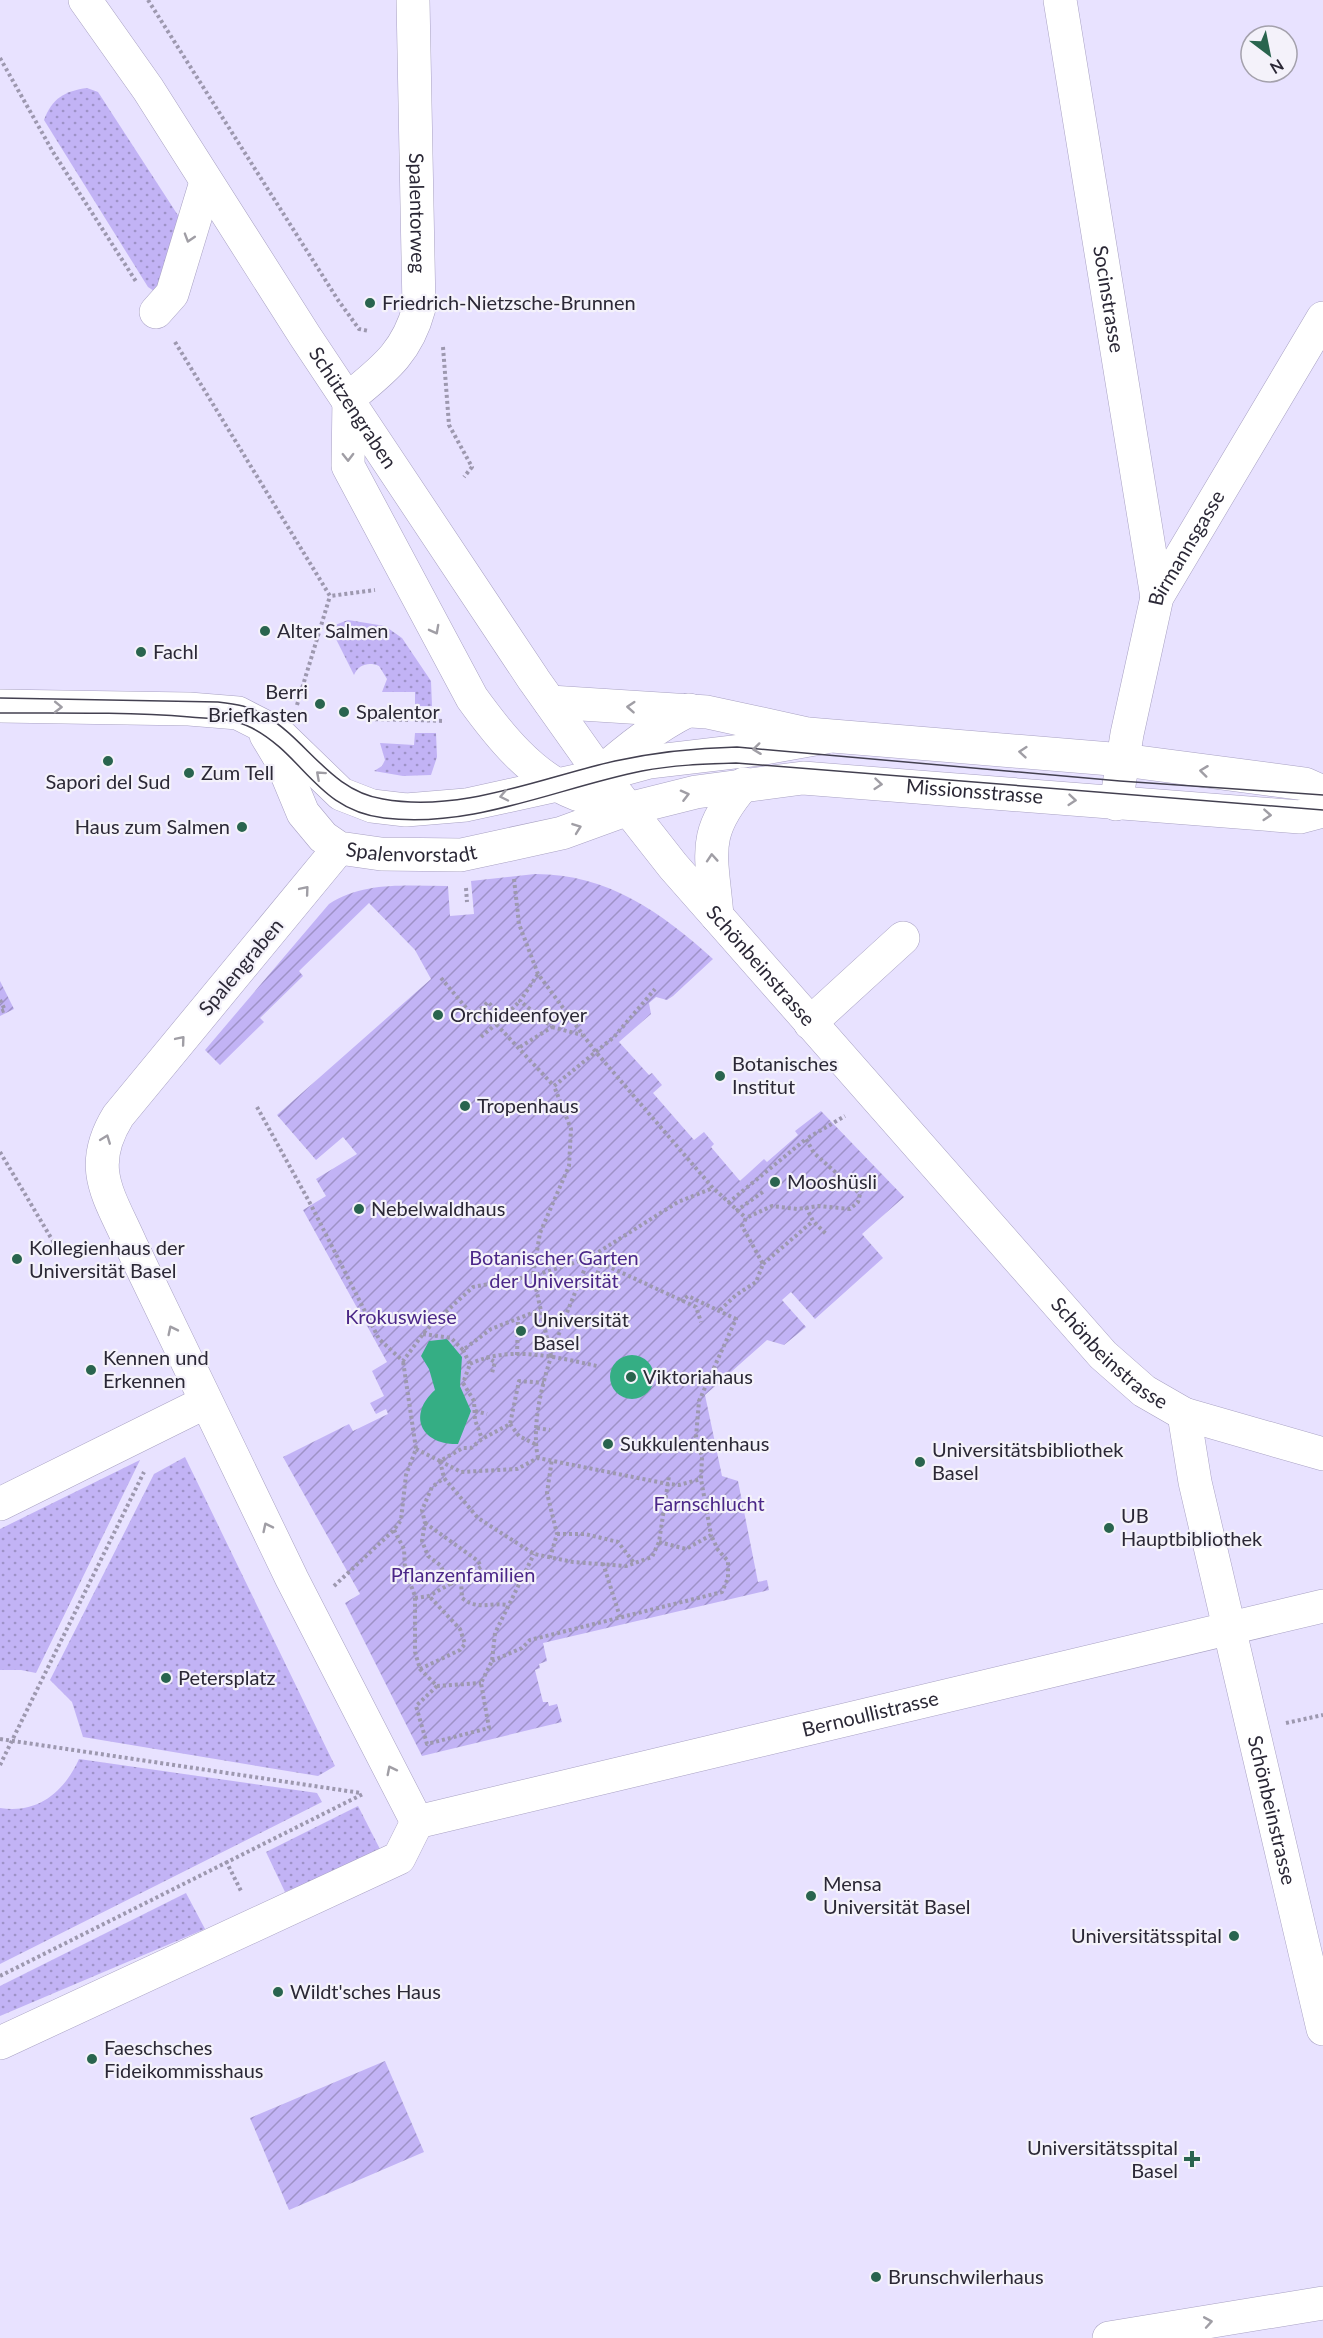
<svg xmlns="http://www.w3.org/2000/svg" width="1323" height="2338" font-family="Lato,sans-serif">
<defs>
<pattern id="grass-dots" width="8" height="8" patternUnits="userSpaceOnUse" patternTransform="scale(1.5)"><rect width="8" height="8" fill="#c2b3f5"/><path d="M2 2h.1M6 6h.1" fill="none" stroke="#9e92c7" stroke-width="1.8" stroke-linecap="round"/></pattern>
<pattern id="garden-furrows" width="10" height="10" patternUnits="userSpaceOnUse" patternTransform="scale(1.5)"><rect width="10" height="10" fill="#c2b3f5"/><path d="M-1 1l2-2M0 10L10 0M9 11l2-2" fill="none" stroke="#9e92c7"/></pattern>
</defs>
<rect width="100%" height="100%" fill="#e8e2ff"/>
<g fill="url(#grass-dots)">
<path d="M87 88 98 92 181 220 166 283 154 291 148 287 44 120C52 98 65 91 87 88Z"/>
<path d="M348 620 385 626 402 638 431 681 432 706H415V692H382L387 679 379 666C369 662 359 664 354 675L330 627Z"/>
<path d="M415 733H436L437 757 431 775 403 776 374 771 382 766 385 760 380 743 414 745Z"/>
<path d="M185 1457 335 1766 318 1776 83 1737 72 1702 50 1680 154 1474Z"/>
<path d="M140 1460 36 1673 21 1670H0V1529Z"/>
<path d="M79 1759 317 1793 322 1802 0 1964V1808C38 1814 64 1792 79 1759Z"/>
<path d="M358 1806 382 1853 285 1892 266 1852Z"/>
<path d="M186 1893 205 1929 0 2016V1986Z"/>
</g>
<g fill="url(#garden-furrows)">
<path d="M535 874C608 874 661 912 713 959L673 996 667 1000 656 997 649 1003 651 1014 619 1042 649 1075 652 1073 662 1085 653 1093 694 1140 704 1132 714 1144 711 1147 740 1181 764 1159 767 1162 798 1135 795 1131 821 1111 904 1197 862 1234 883 1258 815 1319 791 1292 782 1300 806 1327 784 1345 767 1340 705 1395 722 1476 738 1481 758 1582 767 1580 769 1590 543 1643 547 1661 539 1664 540 1668 535 1670 543 1702H548L549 1706 557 1704 562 1722 422 1756 345 1603 360 1594 283 1457 349 1424 353 1431 388 1414 386 1409 376 1414 370 1403 384 1396 372 1371 387 1362 303 1210 326 1196 316 1179 357 1154 343 1137 316 1160 277 1115 431 979 415 950 369 903 299 971 303 976 260 1018 264 1022 220 1065 205 1050 329 904C365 881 407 886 448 886L450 916 474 914 471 881Z"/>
<path d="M0 981 14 1009 0 1016Z"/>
<path d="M385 2061 424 2152 289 2210 250 2118Z"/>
</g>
<g fill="#35ae84">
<path d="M447 1339 462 1357 460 1386 471 1411 458 1444C421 1445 407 1415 435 1390L429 1369 421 1356 429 1341Z"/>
<circle cx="632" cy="1377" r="22"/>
</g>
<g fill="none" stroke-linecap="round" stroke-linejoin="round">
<defs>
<g id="minor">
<path id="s1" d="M413 0 419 308C407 353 383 370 349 398L348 466 472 698C498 734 531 776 574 793 591 800 610 804 628 809"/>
<path id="s2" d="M1060 0 1157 597"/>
<path d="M156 312 172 294 206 182"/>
<path d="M0 706 189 709 238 713 279 734 341 794 372 806 406 810 466 805 594 777 649 762 759 749 826 737"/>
<path id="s3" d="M266 735 281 760 303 813 323 837 339 848 381 854 461 855 562 833 628 809"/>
<path id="s4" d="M1116 804 1127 734 1157 597 1323 318"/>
<path d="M339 848 118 1116C86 1168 109 1195 131 1245L292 1579 417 1822"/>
<path d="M810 1023 903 938"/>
<path id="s5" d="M1184 1414 1195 1482 1323 2029"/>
<path d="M0 1504 206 1402"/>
<path id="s6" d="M417 1822 1323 1606"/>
<path d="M0 2043 399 1858 417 1822"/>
<path d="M1109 2338 1323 2303"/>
</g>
<g id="major">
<path id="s7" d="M85 0 148 89 305 336 534 680 600 773 673 866 1103 1355 1144 1391 1184 1414 1323 1454"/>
<path d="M550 702 707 712 808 734 1123 760 1305 784 1323 792"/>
<path d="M600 773C629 748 655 727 689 710"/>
<path id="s8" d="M628 809 696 792 803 778 1300 817 1323 811"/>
<path d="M717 916C712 854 700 835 744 784"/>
</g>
</defs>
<use href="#minor" stroke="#a8a1c3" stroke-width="34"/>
<use href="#major" stroke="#a8a1c3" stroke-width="34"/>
<g stroke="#9d98af" stroke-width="4" stroke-dasharray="3 3" stroke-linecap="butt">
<path d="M148 0 338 300 359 329 369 331"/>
<path d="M0 58 53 152 137 283"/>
<path d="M175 342 330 596 375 590"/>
<path d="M443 347 449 425 472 467 464 477"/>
<path d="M297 705 330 596"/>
<path d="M369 719 410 720"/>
<path d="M415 720 445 721"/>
<path d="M514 879 519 924 538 974 595 1051 713 1188 746 1218"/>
<path d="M466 888 467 902"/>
<path d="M441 978 473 1016 488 1002 503 1018 496 1024 554 1086"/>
<path d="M0 1000 5 1010 0 1012"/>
<path d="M503 1018 520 1001"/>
<path d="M552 1027 582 1035"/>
<path d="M481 1037 496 1024"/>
<path d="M520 1047 552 1027 520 1001 538 974"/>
<path d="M257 1107 311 1205 379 1339 403 1361 426 1330 473 1287 536 1275 589 1258 678 1202 713 1188"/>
<path d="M0 1152 57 1248 97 1253"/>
<path d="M728 1203 806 1139"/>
<path d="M806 1207 813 1221 826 1234"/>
<path d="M736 1211 764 1191"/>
<path d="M590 1258 696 1307 701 1322"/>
<path d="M763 1264 813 1221"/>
<path d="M595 1289 592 1287 601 1264"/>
<path d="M720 1310 736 1295 756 1282 763 1264 742 1226 746 1218 772 1206 797 1209 819 1206 850 1209 858 1202 860 1194 814 1153 806 1139 845 1116"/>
<path d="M423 1334 451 1338 463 1350 491 1329 540 1310"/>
<path d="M463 1350 470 1364 463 1383 474 1401 475 1420 482 1439"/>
<path d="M517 1355 518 1319"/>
<path d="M551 1356 533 1275 540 1233 569 1166 571 1129 554 1086 614 1037 655 989"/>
<path d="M486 1357 495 1362 492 1373"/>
<path d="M470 1364C509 1345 556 1357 597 1366"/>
<path d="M475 1411 487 1414"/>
<path d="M510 1424 519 1436 535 1444"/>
<path d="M537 1428 550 1430"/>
<path d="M416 1449 440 1461 463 1448H471L482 1439 510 1424 519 1381 544 1383"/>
<path d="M538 1458C526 1400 568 1312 589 1258"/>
<path d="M440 1461 444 1478 478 1518 534 1554 573 1562 626 1566 652 1557 659 1542 669 1476"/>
<path d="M440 1461 461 1472 517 1469 538 1458 668 1484 679 1485 701 1479"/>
<path d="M425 1523 478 1561 481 1567 461 1580"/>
<path d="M394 1530 404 1549 405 1570 415 1596V1652L420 1669 437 1686 481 1683"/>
<path d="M557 1534H585L618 1542 634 1563"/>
<path d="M659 1542 686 1549 711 1535 701 1479 702 1457 696 1437 699 1401 736 1319 688 1296 681 1301"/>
<path d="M550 1558 557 1534 547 1493 552 1459"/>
<path d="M603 1563 620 1617"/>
<path d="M450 1584 461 1580 462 1598C479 1611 490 1602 508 1605"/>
<path d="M334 1586 394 1530 401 1520 406 1475 416 1449 403 1361"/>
<path d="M415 1598 429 1596 450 1584 440 1565 428 1556 422 1541 425 1523 422 1510 432 1487 444 1478"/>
<path d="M492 1661 522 1648 530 1640 722 1592 728 1578V1561L718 1550 711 1535"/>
<path d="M420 1669 460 1650 465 1644 460 1629 429 1596"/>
<path d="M437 1686 416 1706 427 1744 489 1728 481 1683 492 1661 495 1633 534 1554"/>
<path d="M1286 1723 1323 1715"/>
<path d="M0 1739 361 1793"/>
<path d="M0 1765 144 1472"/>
<path d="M226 1861 242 1893"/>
<path d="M0 1976 363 1794"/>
</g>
<use href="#minor" stroke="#fff" stroke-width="33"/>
<use href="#major" stroke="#fff" stroke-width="33"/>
<g stroke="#434050" stroke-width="1.5">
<path d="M0 698 218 702C235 704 251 706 266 716 308 741 331 791 383 799 461 813 540 778 615 761 656 752 696 748 737 747L1120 781 1323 795"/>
<path d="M0 713C63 713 127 712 190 717 211 719 233 718 252 728 304 755 317 810 384 818 472 829 557 788 642 771 673 765 704 764 736 763L1323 810"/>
</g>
</g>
<defs><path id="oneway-chevron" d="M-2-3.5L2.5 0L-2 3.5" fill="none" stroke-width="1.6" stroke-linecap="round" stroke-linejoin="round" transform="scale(1.5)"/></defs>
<g stroke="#a09ea5">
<use href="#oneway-chevron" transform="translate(189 238) rotate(107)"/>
<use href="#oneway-chevron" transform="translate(348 457) rotate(89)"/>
<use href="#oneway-chevron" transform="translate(435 630) rotate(62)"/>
<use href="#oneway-chevron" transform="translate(58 707) rotate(1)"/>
<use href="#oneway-chevron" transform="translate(631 707) rotate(-176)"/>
<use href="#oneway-chevron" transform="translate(757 749) rotate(173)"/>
<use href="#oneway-chevron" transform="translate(1023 752) rotate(-175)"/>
<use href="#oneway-chevron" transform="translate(1204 771) rotate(-173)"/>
<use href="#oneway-chevron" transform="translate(320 775) rotate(-138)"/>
<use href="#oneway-chevron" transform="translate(878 784) rotate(5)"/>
<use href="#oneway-chevron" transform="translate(685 795) rotate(-14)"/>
<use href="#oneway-chevron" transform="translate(504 796) rotate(168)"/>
<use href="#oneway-chevron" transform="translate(1072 800) rotate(5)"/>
<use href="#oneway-chevron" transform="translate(1267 815) rotate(4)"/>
<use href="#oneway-chevron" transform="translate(577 828) rotate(-20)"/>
<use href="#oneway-chevron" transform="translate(712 858) rotate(-94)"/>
<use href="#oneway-chevron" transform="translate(305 890) rotate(-50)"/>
<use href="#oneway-chevron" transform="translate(181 1040) rotate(-50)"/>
<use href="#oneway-chevron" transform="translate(106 1139) rotate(-69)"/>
<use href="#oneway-chevron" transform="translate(172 1330) rotate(-116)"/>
<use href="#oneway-chevron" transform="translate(267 1527) rotate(-116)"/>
<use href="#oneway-chevron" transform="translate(391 1770) rotate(-117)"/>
<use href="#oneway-chevron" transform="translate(1208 2322) rotate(-10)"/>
</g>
<g fill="#29644e" stroke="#f4f2fa" stroke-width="2">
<circle cx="370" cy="303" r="6"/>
<circle cx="265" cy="631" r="6"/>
<circle cx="141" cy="652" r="6"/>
<circle cx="320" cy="704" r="6"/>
<circle cx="344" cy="712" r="6"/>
<circle cx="108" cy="761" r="6"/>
<circle cx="189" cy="773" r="6"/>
<circle cx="242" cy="827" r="6"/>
<circle cx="438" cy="1015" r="6"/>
<circle cx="720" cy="1076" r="6"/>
<circle cx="465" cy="1106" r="6"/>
<circle cx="775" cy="1182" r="6"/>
<circle cx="359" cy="1209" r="6"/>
<circle cx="17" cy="1259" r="6"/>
<circle cx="521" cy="1331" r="6"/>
<circle cx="91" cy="1370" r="6"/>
<circle cx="631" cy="1377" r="6"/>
<circle cx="608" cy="1444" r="6"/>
<circle cx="920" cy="1462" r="6"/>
<circle cx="1109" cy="1528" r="6"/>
<circle cx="166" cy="1678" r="6"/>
<circle cx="811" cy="1896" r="6"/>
<circle cx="1234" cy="1936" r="6"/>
<circle cx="278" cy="1992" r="6"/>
<circle cx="92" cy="2059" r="6"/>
<path d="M1189 2150h6v6h6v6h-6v6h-6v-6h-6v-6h6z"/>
<circle cx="876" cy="2277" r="6"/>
</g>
<g text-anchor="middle" stroke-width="4.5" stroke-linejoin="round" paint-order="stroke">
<g font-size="20" fill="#2b2836" stroke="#f4f2fa">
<text dy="7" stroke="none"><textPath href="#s1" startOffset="213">Spalentorweg</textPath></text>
<text dy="7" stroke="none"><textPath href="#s2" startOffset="303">Socinstrasse</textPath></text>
<text dy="7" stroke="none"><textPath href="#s7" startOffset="488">Schützengraben</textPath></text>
<text dy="7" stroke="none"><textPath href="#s4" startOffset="268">Birmannsgasse</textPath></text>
<text dy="7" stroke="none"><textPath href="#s8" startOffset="350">Missionsstrasse</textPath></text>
<text dy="7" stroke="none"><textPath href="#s3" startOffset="210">Spalenvorstadt</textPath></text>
<text dy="7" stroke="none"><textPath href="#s7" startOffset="1180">Schönbeinstrasse</textPath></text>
<text transform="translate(241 967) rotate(-50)" y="7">Spalengraben</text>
<text dy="7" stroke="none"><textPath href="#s7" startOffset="1702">Schönbeinstrasse</textPath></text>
<text dy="7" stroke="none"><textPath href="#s6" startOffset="466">Bernoullistrasse</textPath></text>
<text dy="7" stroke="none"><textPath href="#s5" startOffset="406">Schönbeinstrasse</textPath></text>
</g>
<g font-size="20" fill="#2b2836" stroke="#f4f2fa" text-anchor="start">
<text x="382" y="310">Friedrich-Nietzsche-Brunnen</text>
<text x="277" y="638">Alter Salmen</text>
<text x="153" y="659">Fachl</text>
<text x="308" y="699" text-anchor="end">Berri<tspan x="308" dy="23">Briefkasten</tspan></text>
<text x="356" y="719">Spalentor</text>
<text x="201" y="780">Zum Tell</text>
<text x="108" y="789" text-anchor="middle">Sapori del Sud</text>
<text x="230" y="834" text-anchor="end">Haus zum Salmen</text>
<text x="450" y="1022">Orchideenfoyer</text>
<text x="732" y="1071">Botanisches<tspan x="732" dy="23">Institut</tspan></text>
<text x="477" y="1113">Tropenhaus</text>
<text x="787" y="1189">Mooshüsli</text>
<text x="371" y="1216">Nebelwaldhaus</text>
<text x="29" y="1255">Kollegienhaus der<tspan x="29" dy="23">Universität Basel</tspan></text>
<text x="533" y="1327">Universität<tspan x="533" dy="23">Basel</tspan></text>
<text x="103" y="1365">Kennen und<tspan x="103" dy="23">Erkennen</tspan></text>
<text x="643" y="1384">Viktoriahaus</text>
<text x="620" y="1451">Sukkulentenhaus</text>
<text x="932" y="1457">Universitätsbibliothek<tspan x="932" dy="23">Basel</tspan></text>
<text x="1121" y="1523">UB<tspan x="1121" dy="23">Hauptbibliothek</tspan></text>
<text x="178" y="1685">Petersplatz</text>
<text x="823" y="1891">Mensa<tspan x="823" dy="23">Universität Basel</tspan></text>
<text x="1222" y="1943" text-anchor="end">Universitätsspital</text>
<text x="290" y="1999">Wildt'sches Haus</text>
<text x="104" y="2055">Faeschsches<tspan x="104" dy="23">Fideikommisshaus</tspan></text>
<text x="1178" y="2155" text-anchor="end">Universitätsspital<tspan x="1178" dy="23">Basel</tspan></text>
<text x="888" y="2284">Brunschwilerhaus</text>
</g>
<g font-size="20" fill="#4b2788" stroke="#f4f2fa">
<text x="554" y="1265">Botanischer Garten<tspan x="554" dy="23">der Universität</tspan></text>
<text x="401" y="1324">Krokuswiese</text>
<text x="709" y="1511">Farnschlucht</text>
<text x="463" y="1582">Pflanzenfamilien</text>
</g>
</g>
<g transform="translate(1269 54) rotate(148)"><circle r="28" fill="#f4f2fa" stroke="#a4a1ac" stroke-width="1.5"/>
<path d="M0-4.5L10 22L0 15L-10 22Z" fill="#29644e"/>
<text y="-9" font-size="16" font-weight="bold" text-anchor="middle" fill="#2b2836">N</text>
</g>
</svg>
